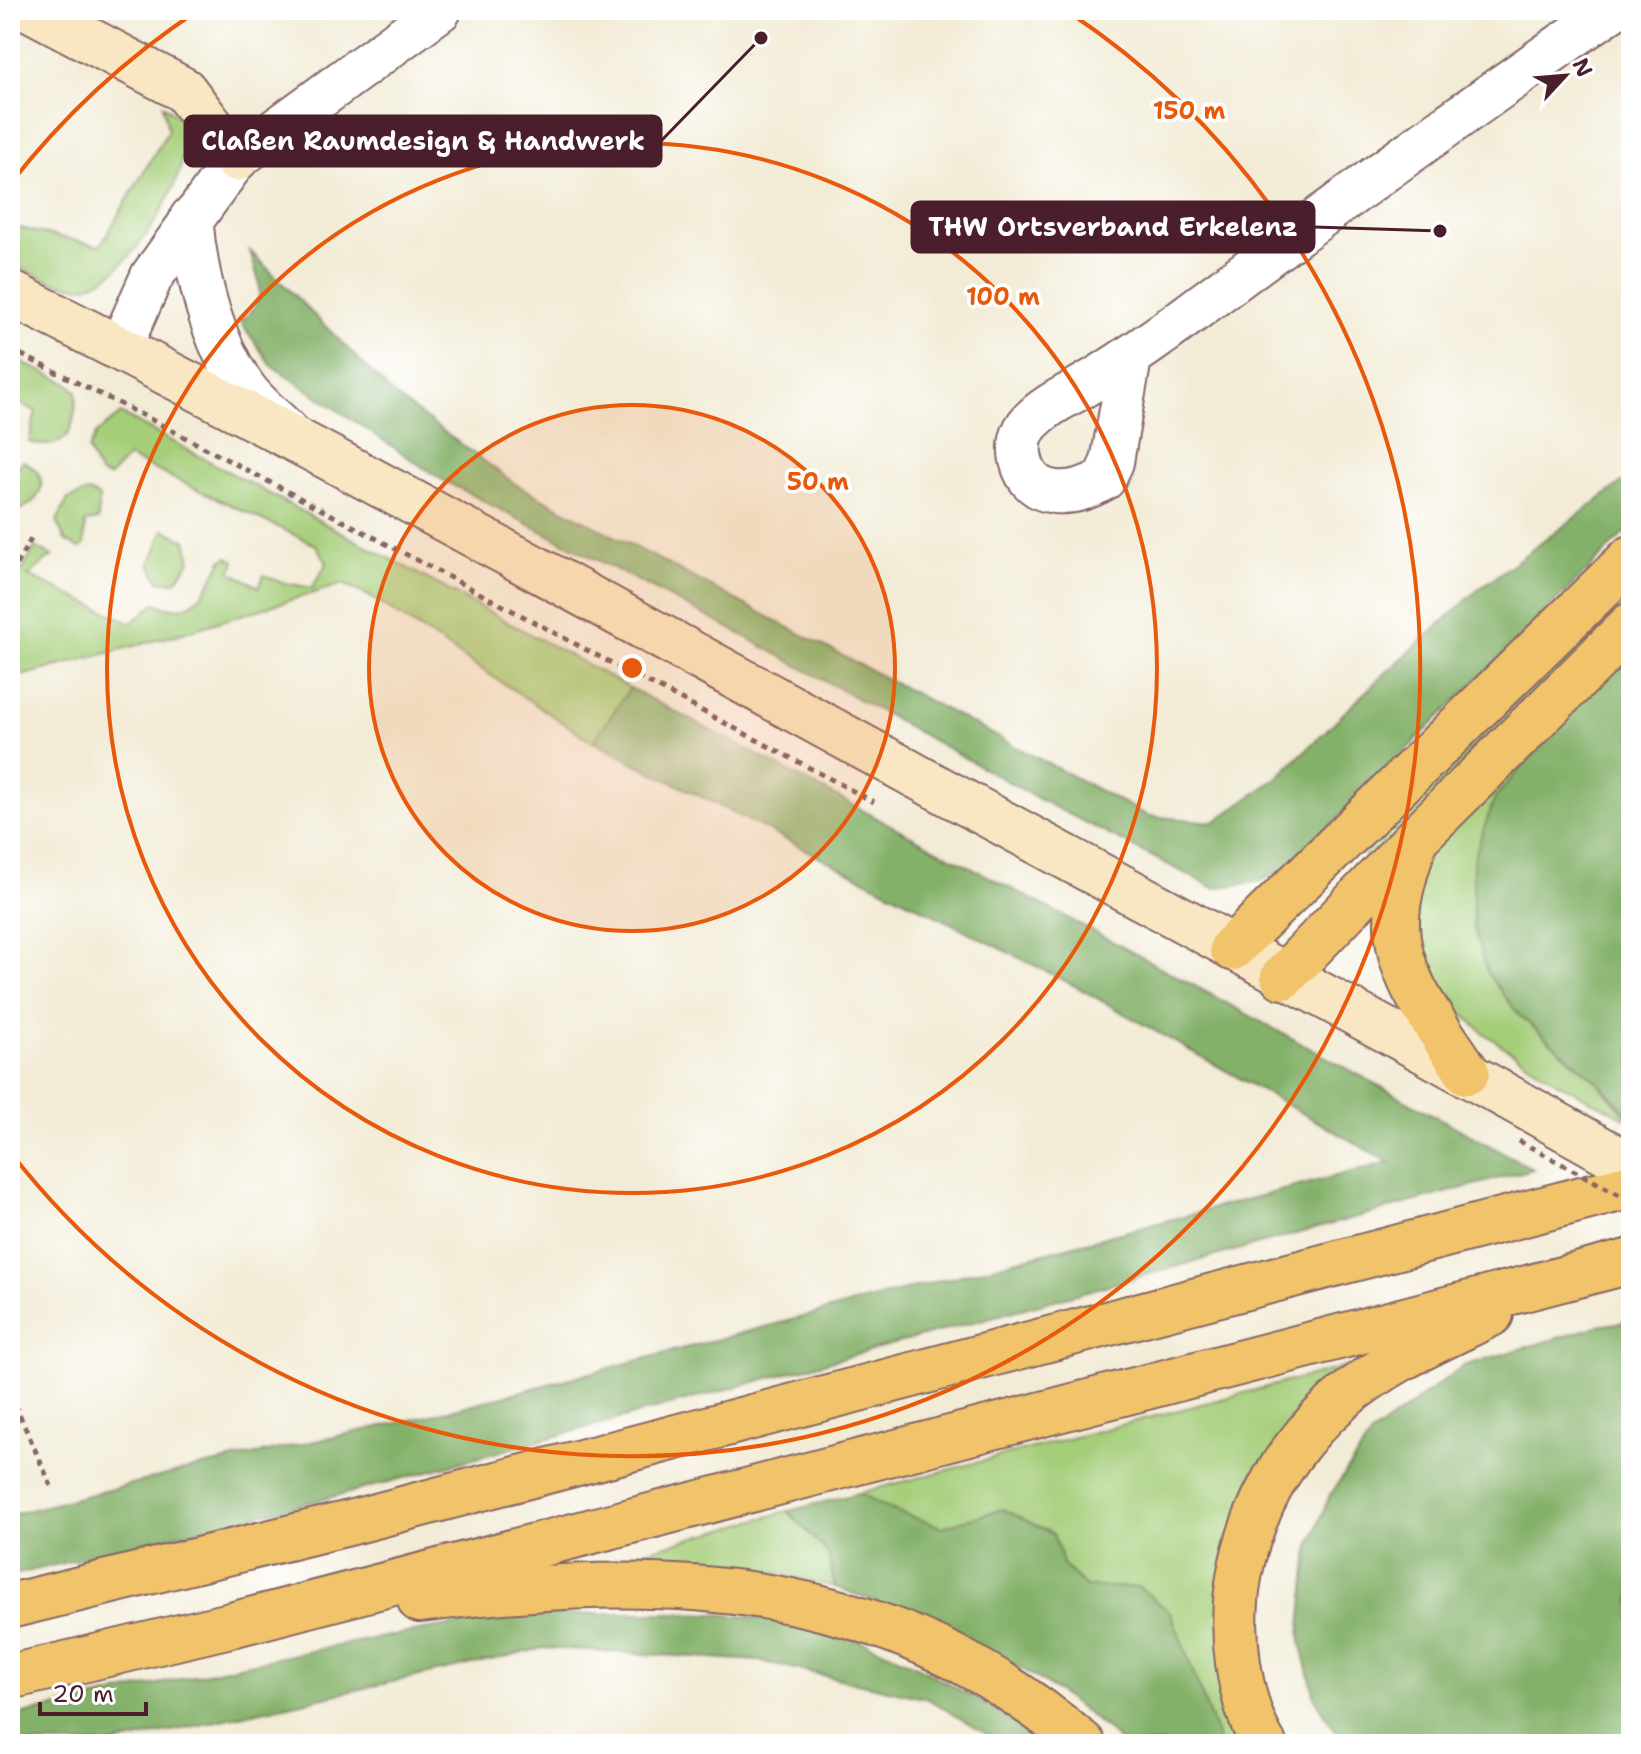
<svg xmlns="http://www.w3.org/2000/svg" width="1641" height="1754" font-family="'Shantell Sans',sans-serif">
<rect width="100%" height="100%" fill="#fff"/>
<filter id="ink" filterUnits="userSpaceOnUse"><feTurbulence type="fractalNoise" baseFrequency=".0125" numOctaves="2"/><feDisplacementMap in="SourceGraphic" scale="16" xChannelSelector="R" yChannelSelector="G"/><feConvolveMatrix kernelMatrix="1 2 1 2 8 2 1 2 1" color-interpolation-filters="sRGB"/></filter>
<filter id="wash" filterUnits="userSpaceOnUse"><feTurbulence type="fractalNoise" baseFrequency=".006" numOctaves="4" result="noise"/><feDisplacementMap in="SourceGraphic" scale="32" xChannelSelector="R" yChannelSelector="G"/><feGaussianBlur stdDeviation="1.8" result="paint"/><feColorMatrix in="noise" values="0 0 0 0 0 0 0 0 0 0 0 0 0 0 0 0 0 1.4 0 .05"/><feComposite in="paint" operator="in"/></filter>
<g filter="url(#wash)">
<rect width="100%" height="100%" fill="#f2ebd5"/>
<g fill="#a5ce79" stroke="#787652" stroke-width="2">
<path d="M163 105 183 120C184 136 185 153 180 169 169 206 126 277 86 286 66 290 28 272 10 263V226L100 246 168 131Z"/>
<path d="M10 357 69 384 77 392C75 425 70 455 29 442L36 411 10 399Z"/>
<path d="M121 414 630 688 593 742 369 596 343 584 179 634 10 679V593L35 547 52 556 28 576 131 623 156 603C193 621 208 588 222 560L228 557 235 561 231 572 259 587 264 575 280 582 312 588 327 563 316 545 128 457 109 477 100 474 88 450 97 433Z"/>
<path d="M23 461C57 479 39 506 10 513V492L14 488 10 475Z"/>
<path d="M88 492 99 497 98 520 85 522 84 546 79 548 65 540 57 521 68 499Z"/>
<path d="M164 530 186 540 191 560 175 582 159 581 150 564Z"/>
<path d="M1631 579V604L1374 863 1357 849Z"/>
<path d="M1549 733 1487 973 1520 1016 1596 1081 1631 1121 1558 1083 1485 1034 1430 984 1418 956 1415 902 1427 849Z"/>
<path d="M1360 1363 1244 1501 1256 1744H1220L1171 1613 1139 1587H1086L1064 1566 1053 1534 1003 1509 942 1527 892 1510 859 1493Z"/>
<path d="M788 1511 828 1553 835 1587 771 1572 603 1563Z"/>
</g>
<g fill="#84b169" stroke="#67684a" stroke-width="2">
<path d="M250 251 396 397 517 485 1148 816 1214 822 1277 778 1377 681 1479 589 1631 476V527L1287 868 1261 881 1214 888 1041 800 733 630 439 478 271 365 240 321C271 299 258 282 250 251Z"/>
<path d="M1631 646V1117L1596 1080 1520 1016 1487 973 1473 925V860L1495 797Z"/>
<path d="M630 688 1117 944 1533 1169 352 1492 10 1576V1515L194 1468 424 1417 1389 1162 1075 986 593 742Z"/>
<path d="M1631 1321V1744H1343L1315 1698 1300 1637 1309 1549 1329 1497 1372 1434 1463 1366 1598 1326Z"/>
<path d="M859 1493 892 1510 942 1527 1003 1509 1053 1534 1064 1566 1086 1587H1139L1171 1613 1220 1744H1123C1038 1665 943 1625 835 1587L828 1553 788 1511Z"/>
<path d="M533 1615C627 1614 729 1606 821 1629 894 1647 960 1690 1024 1728L1041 1744H1003L928 1699 760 1661 544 1648 114 1744H10V1717C184 1679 356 1635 533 1615Z"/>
</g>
</g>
<g filter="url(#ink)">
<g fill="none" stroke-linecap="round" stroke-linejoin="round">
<defs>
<g id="street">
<path d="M191 218C196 275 211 339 244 387 255 403 273 417 287 431"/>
<path d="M120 348 152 276 236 159 440 10"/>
<path d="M1130 358 1112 462 1104 479C1075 496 1031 503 1021 460 1018 446 1021 431 1031 421 1047 404 1068 396 1087 384 1115 368 1141 349 1168 330 1314 221 1461 113 1612 10"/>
</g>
<g id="secondary">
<path d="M32 10 184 90 236 159"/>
<path d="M10 293C316 446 616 612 916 776 1155 906 1395 1032 1631 1166"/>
</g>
<g id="highway">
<path d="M1414 843C1407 868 1397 895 1397 922 1396 979 1438 1026 1467 1072"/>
<path d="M1232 948 1631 558"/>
<path d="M1283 977 1416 838 1631 625"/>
<path d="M420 1600C665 1569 885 1575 1083 1744"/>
<path d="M10 1606 349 1523 1631 1186"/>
<path d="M10 1677 235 1624 1631 1261"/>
<path d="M1264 1744C1249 1720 1242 1690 1238 1663 1224 1564 1264 1468 1338 1402 1381 1364 1440 1339 1491 1314"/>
</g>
</defs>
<use href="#street" stroke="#856666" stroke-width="46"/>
<use href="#secondary" stroke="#856666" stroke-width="48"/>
<use href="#highway" stroke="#856666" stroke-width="48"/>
<g stroke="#856666" stroke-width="5" stroke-dasharray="6 6" stroke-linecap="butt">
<path d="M10 349 156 422 874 802"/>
<path d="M10 575 34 534"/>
<path d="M10 1393 51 1486"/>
</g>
<use href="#street" stroke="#fff" stroke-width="42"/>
<use href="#secondary" stroke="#f9e7c3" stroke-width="44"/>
<use href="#highway" stroke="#f1c36a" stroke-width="44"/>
<path stroke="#856666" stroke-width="5" stroke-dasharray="6 6" stroke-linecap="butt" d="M1519 1141 1631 1201"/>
</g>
</g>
<circle cx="632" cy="668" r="263" fill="#e8590c" fill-opacity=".12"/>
<g fill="none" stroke="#e8590c" stroke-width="4">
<circle cx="632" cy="668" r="263"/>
<circle cx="632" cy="668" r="525"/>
<path d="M11 183A788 788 0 0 1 197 11M1067 11A788 788 0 1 1 11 1153"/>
</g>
<circle cx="632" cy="668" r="12" fill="#e8590c" stroke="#fff" stroke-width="4"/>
<g font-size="24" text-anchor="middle" font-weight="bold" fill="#e8590c" stroke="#fff" stroke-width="7" stroke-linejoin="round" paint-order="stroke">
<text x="1189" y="119">150 m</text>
<text x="1003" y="305">100 m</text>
<text x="818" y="490">50 m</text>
</g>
<path fill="none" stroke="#4a1f2b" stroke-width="3" d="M761 38L661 141M1440 231L1314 227"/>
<g fill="#4a1f2b" stroke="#fff" stroke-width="3">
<circle cx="761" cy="38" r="8"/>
<circle cx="1440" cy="231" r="8"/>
</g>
<g fill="#4a1f2b" stroke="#4a1f2b" stroke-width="3">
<rect x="185" y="116" width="476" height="50" rx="8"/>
<rect x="912" y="202" width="402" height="50" rx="8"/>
</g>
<g font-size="26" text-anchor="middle" font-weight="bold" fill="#fff">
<text x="423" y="150">Claßen Raumdesign &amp; Handwerk</text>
<text x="1113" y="236">THW Ortsverband Erkelenz</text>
</g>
<rect width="1641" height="1754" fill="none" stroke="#fff" stroke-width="40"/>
<g transform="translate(1565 76) rotate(64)" stroke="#ffffff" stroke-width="6" paint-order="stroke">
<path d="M0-6L14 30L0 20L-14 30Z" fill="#4a1f2b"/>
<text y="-12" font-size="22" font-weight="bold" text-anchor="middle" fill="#4a1f2b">N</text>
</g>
<path d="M40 1702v12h106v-12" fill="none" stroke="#4a1f2b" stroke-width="4"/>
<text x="52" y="1702" font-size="24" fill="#4a1f2b" stroke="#ffffff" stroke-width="6" paint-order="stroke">20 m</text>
</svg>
